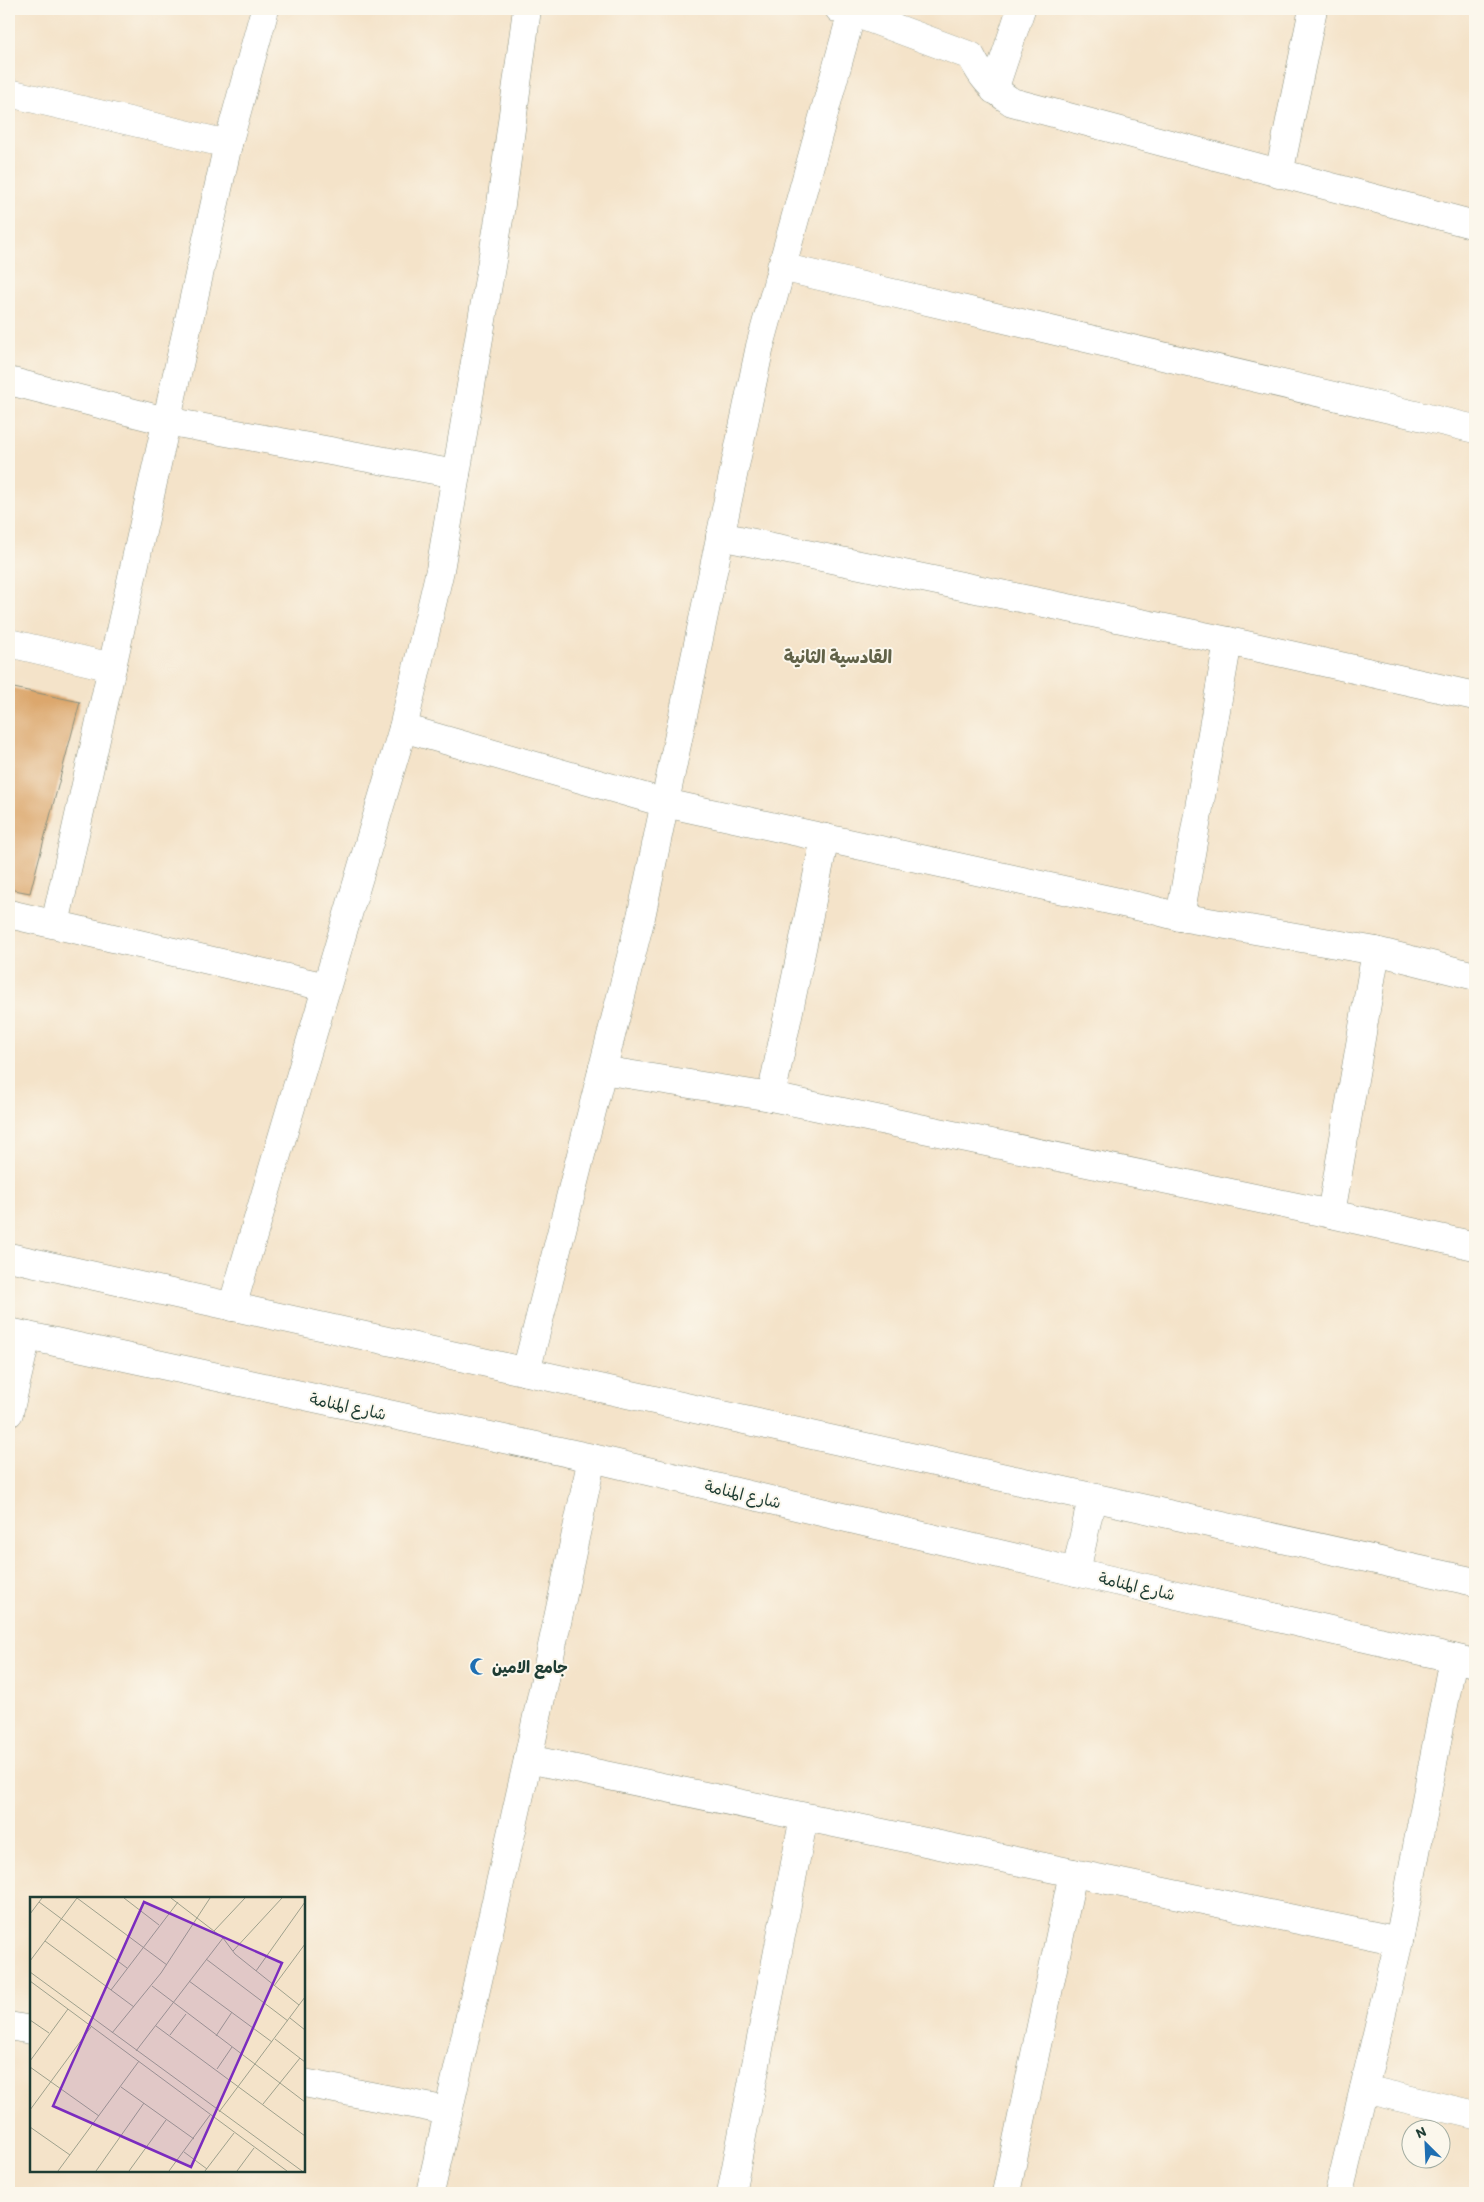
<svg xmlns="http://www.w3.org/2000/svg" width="1484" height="2202" font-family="Itim,'Playpen Sans Arabic',sans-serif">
<rect width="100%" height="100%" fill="#fbf7ec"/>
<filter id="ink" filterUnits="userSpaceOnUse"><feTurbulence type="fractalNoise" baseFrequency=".02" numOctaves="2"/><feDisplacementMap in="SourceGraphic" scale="10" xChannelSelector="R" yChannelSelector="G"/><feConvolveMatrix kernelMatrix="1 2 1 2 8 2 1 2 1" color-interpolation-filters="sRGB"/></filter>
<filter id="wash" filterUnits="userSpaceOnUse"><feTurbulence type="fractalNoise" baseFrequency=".0096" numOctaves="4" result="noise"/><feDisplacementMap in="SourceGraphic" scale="20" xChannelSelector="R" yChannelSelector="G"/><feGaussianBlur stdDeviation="1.12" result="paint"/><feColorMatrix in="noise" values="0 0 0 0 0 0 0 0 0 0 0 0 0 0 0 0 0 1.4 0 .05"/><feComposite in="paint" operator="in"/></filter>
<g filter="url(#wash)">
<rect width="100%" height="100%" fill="#f4e3c9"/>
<g id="blocks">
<path fill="#dca76d" d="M9 687 80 702 30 893 9 889Z"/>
</g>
</g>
<g filter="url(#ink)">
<use href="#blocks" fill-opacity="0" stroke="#8a907e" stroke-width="1"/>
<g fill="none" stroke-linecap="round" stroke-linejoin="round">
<defs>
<g id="minor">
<path d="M852 12 971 56C982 78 991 88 1012 102L1475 225"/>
<path d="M994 90 1021 9"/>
<path d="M9 93 228 144"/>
<path d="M1279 174 1313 9"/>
<path d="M781 267 1475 429"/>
<path d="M9 381 166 421 456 474"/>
<path d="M720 536 1228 641 1475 696"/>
<path d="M9 643 112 667"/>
<path d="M403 728 665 803 1146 908 1180 917 1376 951 1475 976"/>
<path d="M9 914 326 987"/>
<path d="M1180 917 1228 641"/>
<path d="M55 924 228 144 265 9"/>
<path d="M602 1070 771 1097 1331 1214 1475 1246"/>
<path d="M771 1097 825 838"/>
<path d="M1331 1214 1376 951"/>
<path d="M232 1307 403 728 440 570 499 219 527 9"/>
<path d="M526 1372 641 917 760 346 852 12 839 9"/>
<path d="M9 1413 27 1336"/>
<path d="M528 1759 1399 1941"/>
<path d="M9 2026 31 2030"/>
<path d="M304 2083 448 2111"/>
<path d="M1364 2089 1475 2115"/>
<path d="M430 2193 528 1759 592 1458"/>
<path d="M731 2193 804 1817"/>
<path d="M1006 2193 1073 1873"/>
<path d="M1339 2193 1399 1941 1453 1658"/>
</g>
<g id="trunk">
<path d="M9 1257 1475 1582"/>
<path d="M9 1332 592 1458 1076 1572 1475 1663"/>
<path d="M1076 1572 1092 1498"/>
</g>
</defs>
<use href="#minor" stroke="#8a907e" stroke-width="29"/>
<use href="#trunk" stroke="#8a907e" stroke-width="29"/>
<use href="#minor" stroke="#fff" stroke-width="28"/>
<use href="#trunk" stroke="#fff" stroke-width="28"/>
</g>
</g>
<defs>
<symbol id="mosque-bare" viewBox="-9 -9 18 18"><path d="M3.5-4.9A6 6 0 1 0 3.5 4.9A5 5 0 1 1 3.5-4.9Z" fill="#1f6fb2" stroke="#fbf7ec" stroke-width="2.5" paint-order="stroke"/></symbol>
</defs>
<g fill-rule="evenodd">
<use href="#mosque-bare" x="466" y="1654" width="25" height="25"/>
</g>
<g text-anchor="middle" stroke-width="4" stroke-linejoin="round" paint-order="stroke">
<g font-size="16" fill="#1f3d34" stroke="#fbf7ec">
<text transform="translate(348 1406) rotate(12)" y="6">شارع المنامة</text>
<text transform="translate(743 1494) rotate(13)" y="6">شارع المنامة</text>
<text transform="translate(1137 1586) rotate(13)" y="6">شارع المنامة</text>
</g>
<g font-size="16" font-weight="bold" fill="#1f3d34" stroke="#fbf7ec" text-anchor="start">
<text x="492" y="1673">جامع الامين</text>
</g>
<g font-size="18" font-weight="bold" fill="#616248" stroke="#fbf7ec">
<text x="838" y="663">القادسية الثانية</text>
</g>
</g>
<g transform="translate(30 1897)">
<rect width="275" height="275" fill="#f4e3c9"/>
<path fill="none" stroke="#9fa18d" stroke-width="1" d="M94 1 129 28M9 5 97 71M0 17 12 1M184 34 215 1M193 41 205 57 269 108M15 44 104 110M203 54 252 1M176 62 258 124M0 64 47 1 137 68M226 74 275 5M0 75 272 274M0 84 257 274M159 84 242 145M122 89 275 205M244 89 275 47M81 93 148 5M260 121 275 133M0 123 19 136M126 129 275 239M82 136 131 76 180 1M140 138 156 117M186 139 202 115M245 142 275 165M106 154 193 41 141 1M0 164 38 112M0 170 69 219M187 172 202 150M91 190 164 242M233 207 270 161M0 213 61 130M189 215 275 100M0 230 40 258M154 255 177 272M28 274 109 164M66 274 114 206M99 274 136 223M139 274 180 218M175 274 204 236M207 274 224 251"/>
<path fill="#7b2cbf" fill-opacity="0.15" stroke="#7b2cbf" stroke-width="2.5" d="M114 5 252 66 161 270 23 209Z"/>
<rect width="275" height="275" fill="none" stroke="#1f3d34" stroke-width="2.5"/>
</g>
<rect width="1484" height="2202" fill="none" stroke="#fbf7ec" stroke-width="30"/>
<g transform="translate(1426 2144) rotate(336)"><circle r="24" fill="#fbf7ec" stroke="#a3ada2"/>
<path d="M0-4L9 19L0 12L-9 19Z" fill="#1f6fb2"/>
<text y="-8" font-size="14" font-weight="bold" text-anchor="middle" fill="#1f3d34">N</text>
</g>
</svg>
